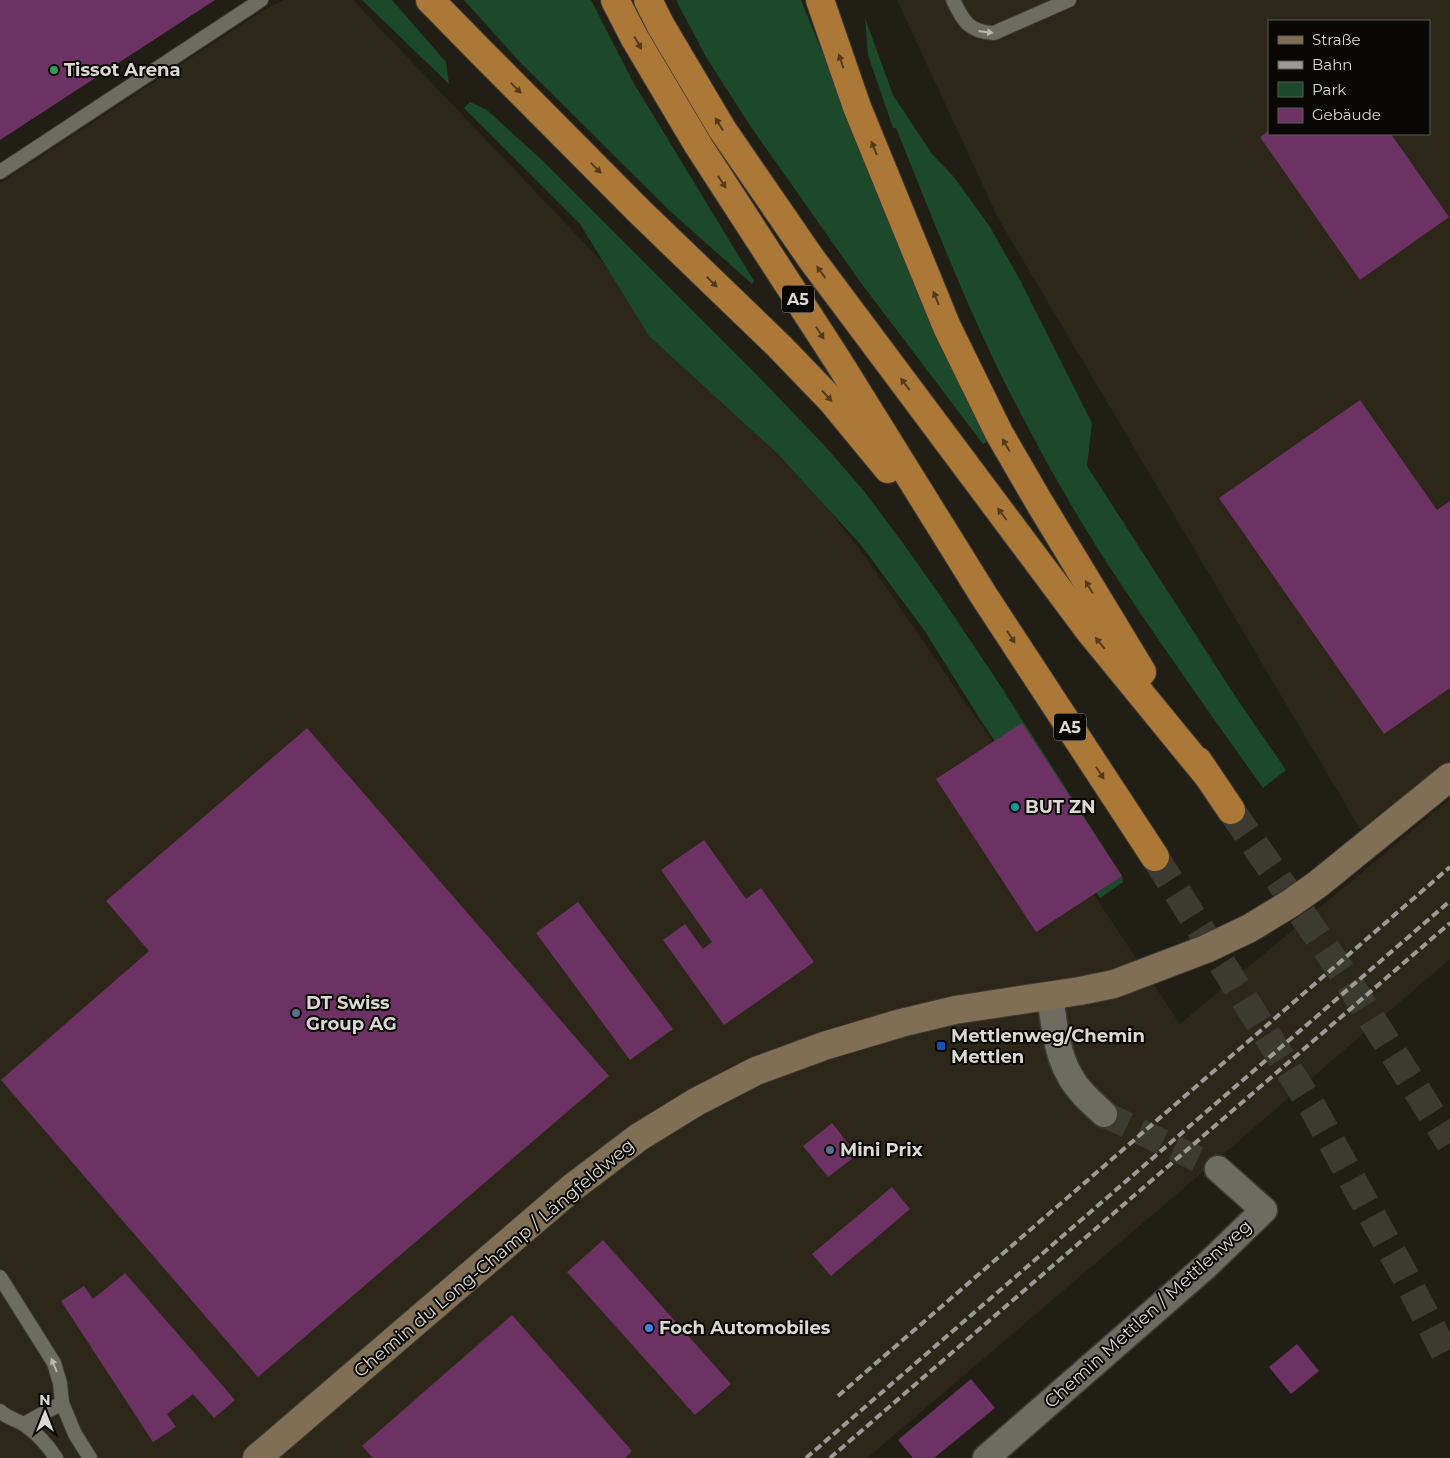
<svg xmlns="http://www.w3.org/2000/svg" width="1450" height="1458" font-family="Montserrat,sans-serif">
<rect width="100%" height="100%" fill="#211e16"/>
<g fill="#2c2719" fill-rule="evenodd">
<path d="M284 0H353L790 459 866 558 991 740 1180 1024 1450 799V959L1198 1176 867 1458H0V183L264 10Z"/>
<path d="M897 0H1450V777L1369 844 998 218ZM1269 21H1429V134H1269Z"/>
</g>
<g fill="#1b492a">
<path d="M362 0H392L446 62 449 84Z"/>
<path d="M464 0H591L633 82 754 281 752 284 670 211 518 60Z"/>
<path d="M676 0H801L939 341 988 441 983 444 861 283 751 127 706 57Z"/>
<path d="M865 18 893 95 932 154 954 177 990 227 1020 280 1092 423 1087 466 1237 699 1286 770 1263 788C1211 715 1158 641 1109 566 1077 517 1048 466 1021 414 972 322 935 224 896 128H893L868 55Z"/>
<path d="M470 102 487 110 543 161 754 372 824 445 864 491 902 542 937 591 996 679 1122 876 1123 882 1100 898 982 722 924 630 861 545 778 454 649 336 580 224 464 108Z"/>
</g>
<g fill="#6c3264">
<path d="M0 0H215L0 140Z"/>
<path d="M1269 131V134H1391L1449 217 1360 280 1260 137Z"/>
<path d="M1360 400 1437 510 1450 501V688L1384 734 1219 498Z"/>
<path d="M1022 723 1122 876 1036 932 936 779Z"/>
<path d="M307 728 609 1076 258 1377 1 1080 149 951 106 901Z"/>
<path d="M704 840 746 899 761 888 814 962 724 1025 663 940 685 924 703 949 712 942 661 870Z"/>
<path d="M578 902 673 1029 630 1060 536 933Z"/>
<path d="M832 1123 857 1155 828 1177 803 1146Z"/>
<path d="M892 1187 910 1209 831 1276 812 1254Z"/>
<path d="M603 1240 731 1384 695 1415 567 1272Z"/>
<path d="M125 1273 235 1400 214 1418 193 1394 167 1414 176 1427 153 1442 61 1301 84 1286 93 1299Z"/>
<path d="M512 1315 632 1451 625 1458H373L362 1446Z"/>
<path d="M1297 1344 1319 1371 1291 1394 1269 1367Z"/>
<path d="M971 1379 995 1408 934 1458H913L898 1440Z"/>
</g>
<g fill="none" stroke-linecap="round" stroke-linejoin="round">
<path stroke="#3d3a32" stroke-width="26" stroke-dasharray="26 13" stroke-linecap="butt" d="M1104 1114 1218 1169"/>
<g stroke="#3d3a32" stroke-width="28" stroke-dasharray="28 14" stroke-linecap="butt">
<path d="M1231 810 1346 978 1450 1143"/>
<path d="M1155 857 1314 1110 1405 1276 1450 1363"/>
</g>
<defs>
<g id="lane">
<path d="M953 0C963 21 969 32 994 33L1069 0"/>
<path d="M0 172 261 0"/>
<path d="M0 1277 54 1363 60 1383 62 1403 75 1434 90 1458"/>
<path d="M0 1411C7 1418 17 1420 25 1425 39 1435 47 1444 56 1458"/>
<path d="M24 1424 62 1403"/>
</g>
<g id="street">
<path d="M1050 996C1054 1022 1056 1052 1070 1076 1078 1091 1091 1102 1104 1114"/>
<path d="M986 1458 1206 1266 1264 1210 1218 1169"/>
</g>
<path id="secondary" d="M257 1458 573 1187 639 1137 696 1102 756 1071 824 1046 864 1034 901 1023 955 1010 1080 991 1114 984 1206 949 1250 928 1291 903 1318 884 1450 777"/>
<g id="highway">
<path d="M430 0 482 53 639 211 779 346 832 401 888 469"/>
<path d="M615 0 634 37 698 145 838 361 984 596 1155 857"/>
<path d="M648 0 661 26 722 129 810 257 1091 633 1208 776"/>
<path d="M820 0 857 107 947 327 999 433 1039 502 1142 672"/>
<path d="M1198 761 1231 810"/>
</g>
</defs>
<use href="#lane" stroke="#3c3a35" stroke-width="16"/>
<use href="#street" stroke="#3c3a35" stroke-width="29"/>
<use href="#secondary" stroke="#3c3a35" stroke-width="30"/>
<use href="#highway" stroke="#3c3a35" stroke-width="30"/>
<use href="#lane" stroke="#6e6b61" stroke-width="14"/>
<use href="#street" stroke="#6e6b61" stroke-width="26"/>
<use href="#secondary" stroke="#816f55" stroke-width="28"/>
<use href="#highway" stroke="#ac7838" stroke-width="28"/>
<g stroke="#9c9a94" stroke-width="4" stroke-dasharray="8 4" stroke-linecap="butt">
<path d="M838 1396 1450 867"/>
<path d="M806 1458 1450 901"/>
<path d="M830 1458 1450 923"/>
</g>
</g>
<defs><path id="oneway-solid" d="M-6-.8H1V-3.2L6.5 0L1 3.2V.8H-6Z" transform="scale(1.25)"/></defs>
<g fill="#bab8b2">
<use href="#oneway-solid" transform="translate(986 32) rotate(7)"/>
<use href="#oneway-solid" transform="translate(54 1365) rotate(-112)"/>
</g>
<g fill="#523a1c">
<use href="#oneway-solid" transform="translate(638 43) rotate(61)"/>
<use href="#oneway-solid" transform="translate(841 61) rotate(-109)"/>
<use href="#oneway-solid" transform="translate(516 88) rotate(45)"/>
<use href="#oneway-solid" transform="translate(719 124) rotate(-122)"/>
<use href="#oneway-solid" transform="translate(874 148) rotate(-112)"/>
<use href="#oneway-solid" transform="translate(596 168) rotate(45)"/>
<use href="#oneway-solid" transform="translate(722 182) rotate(57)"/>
<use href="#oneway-solid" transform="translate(821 272) rotate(-126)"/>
<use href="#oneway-solid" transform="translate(712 282) rotate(44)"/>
<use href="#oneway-solid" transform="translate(936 298) rotate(-112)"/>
<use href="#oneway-solid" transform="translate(820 333) rotate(57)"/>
<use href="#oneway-solid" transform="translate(905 384) rotate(-127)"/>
<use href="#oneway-solid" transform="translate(827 396) rotate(47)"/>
<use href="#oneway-solid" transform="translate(1006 445) rotate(-120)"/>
<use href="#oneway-solid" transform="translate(1002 514) rotate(-127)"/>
<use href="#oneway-solid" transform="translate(1089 587) rotate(-121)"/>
<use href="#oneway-solid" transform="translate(1011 637) rotate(57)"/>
<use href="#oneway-solid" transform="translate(1100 643) rotate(-129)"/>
<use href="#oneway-solid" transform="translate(1100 773) rotate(57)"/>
</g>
<circle fill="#2e9e5b" stroke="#090805" stroke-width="2" cx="54" cy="70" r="5"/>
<circle fill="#0f9aa8" stroke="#090805" stroke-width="2" cx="1015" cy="807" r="5"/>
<g fill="#5c6f8a" stroke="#090805" stroke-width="2">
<circle cx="296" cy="1013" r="5"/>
<circle cx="830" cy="1150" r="5"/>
</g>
<rect fill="#1a4fb4" stroke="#090805" stroke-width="2" x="936" y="1041" width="10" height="10" rx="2.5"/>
<circle fill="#3f7fe0" stroke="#090805" stroke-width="2" cx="649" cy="1328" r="5"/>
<g text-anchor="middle" stroke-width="4" stroke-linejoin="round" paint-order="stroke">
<g fill="#090805" stroke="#9c9a96" stroke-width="1">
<rect x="782" y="285.5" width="32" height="27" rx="4"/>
<rect x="1054" y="713.5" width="32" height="27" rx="4"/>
</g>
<g font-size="16" font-weight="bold" fill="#dbd9d4">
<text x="798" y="305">A5</text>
<text x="1070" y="733">A5</text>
</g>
<g font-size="18" font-weight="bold" fill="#dbd9d4" stroke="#090805" text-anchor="start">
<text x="64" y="76">Tissot Arena</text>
<text x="1025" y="813">BUT ZN</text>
<text x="306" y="1009">DT Swiss<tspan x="306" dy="21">Group AG</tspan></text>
<text x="951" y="1042">Mettlenweg/Chemin<tspan x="951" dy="21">Mettlen</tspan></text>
<text x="840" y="1156">Mini Prix</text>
<text x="659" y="1334">Foch Automobiles</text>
</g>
<g font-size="18" fill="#dbd9d4" stroke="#090805">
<text transform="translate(494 1258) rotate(-40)" y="6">Chemin du Long-Champ / Längfeldweg</text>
<text transform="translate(1148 1314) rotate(-42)" y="6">Chemin Mettlen / Mettlenweg</text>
</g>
</g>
<rect x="1268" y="20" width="162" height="115" fill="#090805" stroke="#5d5c58"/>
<rect x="1278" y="36" width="25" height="8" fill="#816f55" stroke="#5d5c58"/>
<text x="1312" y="45" font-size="15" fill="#dbd9d4">Straße</text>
<rect x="1278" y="61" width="25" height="8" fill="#9c9a94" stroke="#5d5c58"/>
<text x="1312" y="70" font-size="15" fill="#dbd9d4">Bahn</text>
<rect x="1278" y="82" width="25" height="15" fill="#1b492a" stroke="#5d5c58"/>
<text x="1312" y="95" font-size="15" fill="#dbd9d4">Park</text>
<rect x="1278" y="108" width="25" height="15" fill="#6c3264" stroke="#5d5c58"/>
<text x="1312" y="120" font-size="15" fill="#dbd9d4">Gebäude</text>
<g transform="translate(45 1413)" stroke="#090805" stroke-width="4" paint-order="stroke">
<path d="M0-4L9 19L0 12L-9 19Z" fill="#dbd9d4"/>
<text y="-8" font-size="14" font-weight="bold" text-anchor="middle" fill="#dbd9d4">N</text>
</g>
</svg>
